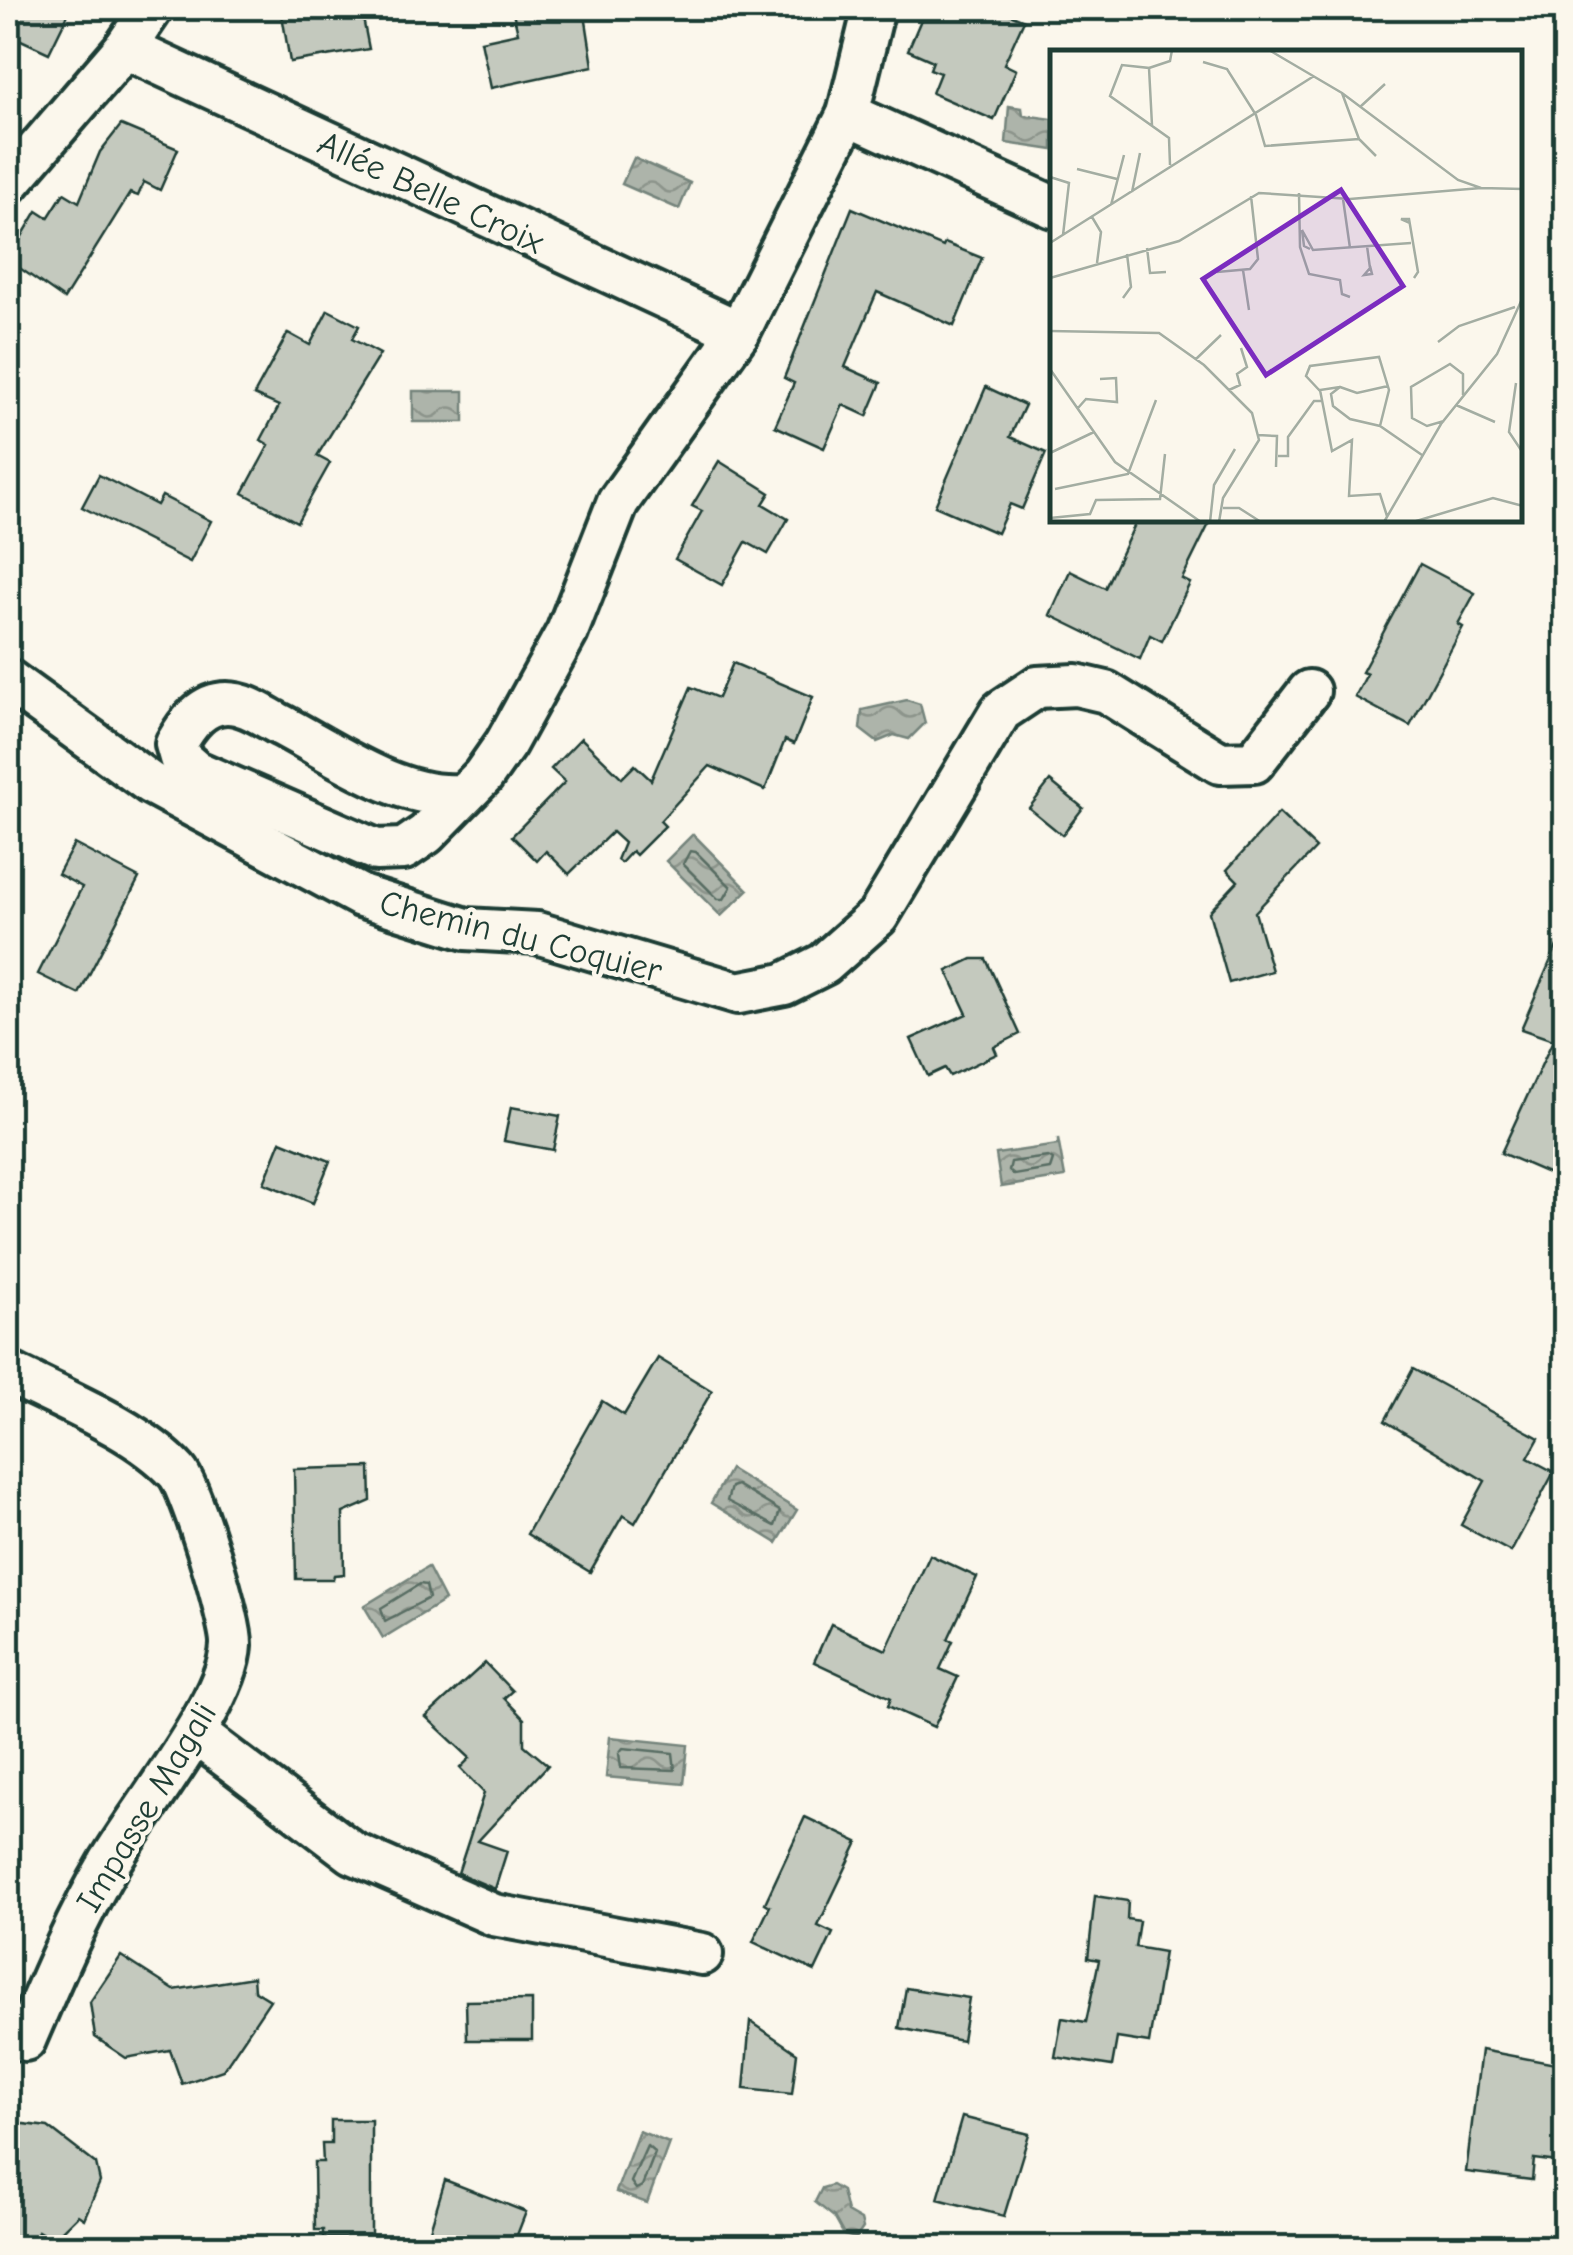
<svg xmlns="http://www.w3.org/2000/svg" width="1573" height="2255" font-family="'Comic Neue',sans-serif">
<defs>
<pattern id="water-waves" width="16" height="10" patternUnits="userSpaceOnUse" patternTransform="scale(2.5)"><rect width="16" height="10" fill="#adb4aa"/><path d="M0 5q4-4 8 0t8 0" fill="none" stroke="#8c948b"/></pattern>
</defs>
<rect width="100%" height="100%" fill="#fbf7ec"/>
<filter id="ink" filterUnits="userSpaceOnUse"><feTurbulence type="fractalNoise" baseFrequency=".01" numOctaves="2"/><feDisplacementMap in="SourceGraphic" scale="20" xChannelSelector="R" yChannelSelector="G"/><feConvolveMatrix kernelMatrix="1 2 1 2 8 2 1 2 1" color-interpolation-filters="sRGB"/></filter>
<g filter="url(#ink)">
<g fill="url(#water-waves)" stroke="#74847b" stroke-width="2.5">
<path d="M1009 106 1022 108 1023 115 1053 119V150L1006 143Z"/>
<path d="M634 158 690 183 679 209 622 184Z"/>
<rect x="413" y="391" width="51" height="31"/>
<path d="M907 700 920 704 925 723 909 739 894 735 877 742 860 729 862 710Z"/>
<path d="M693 834 748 890 721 916 666 861Z"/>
<path d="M1058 1139 1065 1177 1001 1187 996 1154 1058 1145Z"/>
<path d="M730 1469 797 1510 777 1543 711 1503Z"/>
<path d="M428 1567 445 1600 383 1638 364 1606Z"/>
<path d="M610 1737 688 1745 684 1784 606 1777Z"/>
<path d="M639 2131 669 2143 647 2203 616 2192Z"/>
<path d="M832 2185 842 2191 847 2212 861 2220 863 2228 856 2238 844 2235 834 2217 815 2202 822 2188Z"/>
</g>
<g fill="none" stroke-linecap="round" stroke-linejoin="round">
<g stroke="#586d63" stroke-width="2.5">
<path d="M690 851 696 852 731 887 724 899H718L683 864Z"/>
<path d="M1048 1157 1053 1160 1050 1169 1014 1175 1009 1171 1011 1162Z"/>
<path d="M737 1485 780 1511 775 1526 727 1501 731 1487Z"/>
<path d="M420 1584 426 1585 429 1598 385 1621 381 1608Z"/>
<path d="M623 1748 673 1753 675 1770 621 1768 619 1753Z"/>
<path d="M647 2146 655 2153 642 2186 636 2189 631 2182Z"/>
</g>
</g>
<g fill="#c4c9be" stroke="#1f3d34" stroke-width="2.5">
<path d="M16 8H71L49 53 8 34Z"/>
<path d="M330 8H361L369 49 290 62 282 15Z"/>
<path d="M512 8H584L593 66 491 88 481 41 518 33Z"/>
<path d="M926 8H996L1024 20 1004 64 1016 70 994 120 932 93 940 73 930 69 933 61 908 50Z"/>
<path d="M121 125 178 149 160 190 144 182 138 196 130 193 64 299 8 260 37 211 48 218 64 193 79 202 100 152Z"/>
<path d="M852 208 943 247 945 243 982 258 954 326 877 292 845 367 881 383 867 416 843 405 824 448 775 426 794 383 784 378Z"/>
<path d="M328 310 359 326 352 339 380 354 317 456 330 463 297 522 243 493 269 445 261 440 279 406 254 395 288 333 310 345Z"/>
<path d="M986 387 1025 405 1010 437 1046 453 1022 509 1010 504 997 533 935 506Z"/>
<path d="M719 461 770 493 763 504 788 519 768 554 746 542 722 585 675 559 702 511 692 506Z"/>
<path d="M99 475 157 505 162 496 211 521 190 562 82 507Z"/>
<path d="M1137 520H1211L1182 579 1190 583 1162 641 1150 635 1140 659 1050 615 1070 571 1105 588Z"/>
<path d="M1420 564 1475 593 1458 624 1463 627 1410 726 1355 697 1367 674 1362 672Z"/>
<path d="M733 663 813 697 794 744 785 740 765 790 710 766 660 821 665 826 636 855 632 851 621 863 617 860 624 843 612 832 569 874 546 851 537 861 512 836 565 782 551 769 581 738 622 778 635 765 651 780 691 687 718 698Z"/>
<path d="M1050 781 1083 808 1062 835 1029 808Z"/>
<path d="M1279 813 1316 848 1255 912 1272 971 1229 983 1209 912 1238 881 1227 870Z"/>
<path d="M74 844 139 878 79 994 38 974 82 887 58 874Z"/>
<path d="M1566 925V1181L1501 1153 1553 1040 1521 1029Z"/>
<path d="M972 959H986L1020 1034 994 1047 997 1054 950 1076 945 1068 928 1076 911 1039 967 1014 947 971Z"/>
<path d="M511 1107 560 1116 553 1150 504 1141Z"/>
<path d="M281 1141 330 1161 313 1203 264 1183Z"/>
<path d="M658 1358 712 1391 635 1523 623 1515 590 1572 527 1534 602 1401 624 1415Z"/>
<path d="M1413 1369 1539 1438 1528 1458 1554 1472 1511 1552 1461 1525 1485 1481 1385 1421Z"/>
<path d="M370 1467 371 1501 343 1513 344 1574 334 1575 333 1579H296L294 1469Z"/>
<path d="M930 1555 977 1577 948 1639 953 1641 940 1669 958 1677 934 1727 888 1706 891 1698 814 1662 831 1624 886 1650Z"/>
<path d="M485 1663 512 1691 504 1698 524 1719V1745L548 1765 478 1841 507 1851 495 1889 458 1873 484 1793 460 1768 470 1758 426 1717Z"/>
<path d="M805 1817 858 1842 818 1926 833 1933 815 1971 753 1942 770 1906 765 1903Z"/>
<path d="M1095 1896 1128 1901 1127 1919 1139 1921 1135 1947 1164 1952 1149 2043 1117 2038 1112 2066 1055 2057 1062 2018 1086 2022 1099 1960 1088 1958Z"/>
<path d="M121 1956 174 1990 253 1977 254 1990 270 2000 223 2070 182 2084 170 2050 126 2058 95 2037 90 2002Z"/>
<path d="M906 1988 969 1998 962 2041 899 2028Z"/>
<path d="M532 2000V2040H467L466 2001Z"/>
<path d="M750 2021 797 2053 792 2094 744 2089Z"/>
<path d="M1481 2050 1566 2066V2163L1534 2159 1532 2180 1466 2172Z"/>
<path d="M962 2117 1029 2134 1004 2216 938 2199Z"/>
<path d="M331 2120H371V2238H323V2230H315L314 2162H323L322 2144H331Z"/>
<path d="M8 2122 48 2127 96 2164 100 2182 84 2219 78 2215 53 2240 38 2231 30 2248H8Z"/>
<path d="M445 2180 526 2212 512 2248 438 2245 429 2233Z"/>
</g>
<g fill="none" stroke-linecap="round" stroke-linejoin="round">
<defs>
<g id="street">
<path d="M125 48 739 332"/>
<path d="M848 114 1053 207"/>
<path d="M8 184 125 48 152 8"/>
<path d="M8 680 150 783 361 896 466 929 537 933 738 993 784 984 824 964 878 916 1001 711 1037 687 1076 685 1106 692 1220 763 1254 762 1309 691"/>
<path d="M460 795C397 800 332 751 277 723 262 715 245 703 227 703 202 703 187 724 176 744L180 758 195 771 376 850 404 849 426 834 483 776 506 743 567 632 618 502 739 332 848 114 874 8"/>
<path d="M8 1372C59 1398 138 1429 177 1472 191 1487 232 1622 231 1645 229 1700 140 1811 110 1862 76 1920 51 1979 25 2040"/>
<path d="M195 1733 353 1853 494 1915 702 1954"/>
</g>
</defs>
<use href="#street" stroke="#1f3d34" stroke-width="48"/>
<use href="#street" stroke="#fbf7ec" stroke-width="40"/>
</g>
</g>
<g text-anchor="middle" stroke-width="9" stroke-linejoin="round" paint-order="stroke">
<g font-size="35" fill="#1f3d34" stroke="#fbf7ec">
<text transform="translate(431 192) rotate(25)" y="12">Allée Belle Croix</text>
<text transform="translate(521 936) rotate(14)" y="12">Chemin du Coquier</text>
<text transform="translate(146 1807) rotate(-59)" y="12">Impasse Magali</text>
</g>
</g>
<g transform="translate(1050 50)">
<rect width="472" height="472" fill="#fbf7ec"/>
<path fill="none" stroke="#a3ada2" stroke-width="2.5" d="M219 0 292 43 408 130 431 138 473 139M153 12 177 19 206 65 215 96 309 89M99 18 120 11 122 0M292 43 309 89 326 106M310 57 335 34M102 75 99 18 72 15 60 46 119 88 120 115M27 119 67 129M0 127 19 133 13 185M82 142 90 103M249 143 250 197 259 224 290 230 292 244 300 247M293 149 300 198M61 155 74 105M42 167 51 182 47 213M360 173 351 169H359L368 222 364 228M0 193 264 26M317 196 320 218 314 225 322 224 320 216M97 198 100 223 116 222M260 199 254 196 252 180 263 200 361 193M193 220 199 260M167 222 200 219 208 209 201 146M0 228 129 191 209 143 300 149 431 138M73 248 81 237 77 204M0 281 109 283 154 315 202 363 209 390 173 448 169 472M388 292 409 276 465 257M146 309 171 285M0 319 65 412 151 472M466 333 459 382 473 403M338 336 307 343 290 337 281 344 283 356 300 369 330 376 372 405M290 337 270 340 282 401 302 390 299 446 330 444 337 466M179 340 190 335 187 324 197 317 191 298M270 341 256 326 260 316 329 307 339 340 330 376M406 355 445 372M28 358 36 349 67 352 66 328 50 329M394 371 377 376 362 368 361 337 400 314 413 324V345M208 385 227 386 226 417M0 403 44 382M228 406H238V387L264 351H271M5 439 78 424 106 350M173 458H189L211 472M0 468 40 464 46 450 110 449 115 404M160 472 164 435 185 399M334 472 391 374 447 304 473 247M363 472 443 448 473 456"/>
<path fill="#7b2cbf" fill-opacity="0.15" stroke="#7b2cbf" stroke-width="5" d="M291 140 353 236 216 325 153 229Z"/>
<rect width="472" height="472" fill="none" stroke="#1f3d34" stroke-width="5"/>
</g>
<rect width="1573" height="2255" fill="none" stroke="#fbf7ec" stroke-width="40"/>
<rect x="20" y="20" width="1533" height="2215" fill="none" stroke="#1f3d34" stroke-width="4" filter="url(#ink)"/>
</svg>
